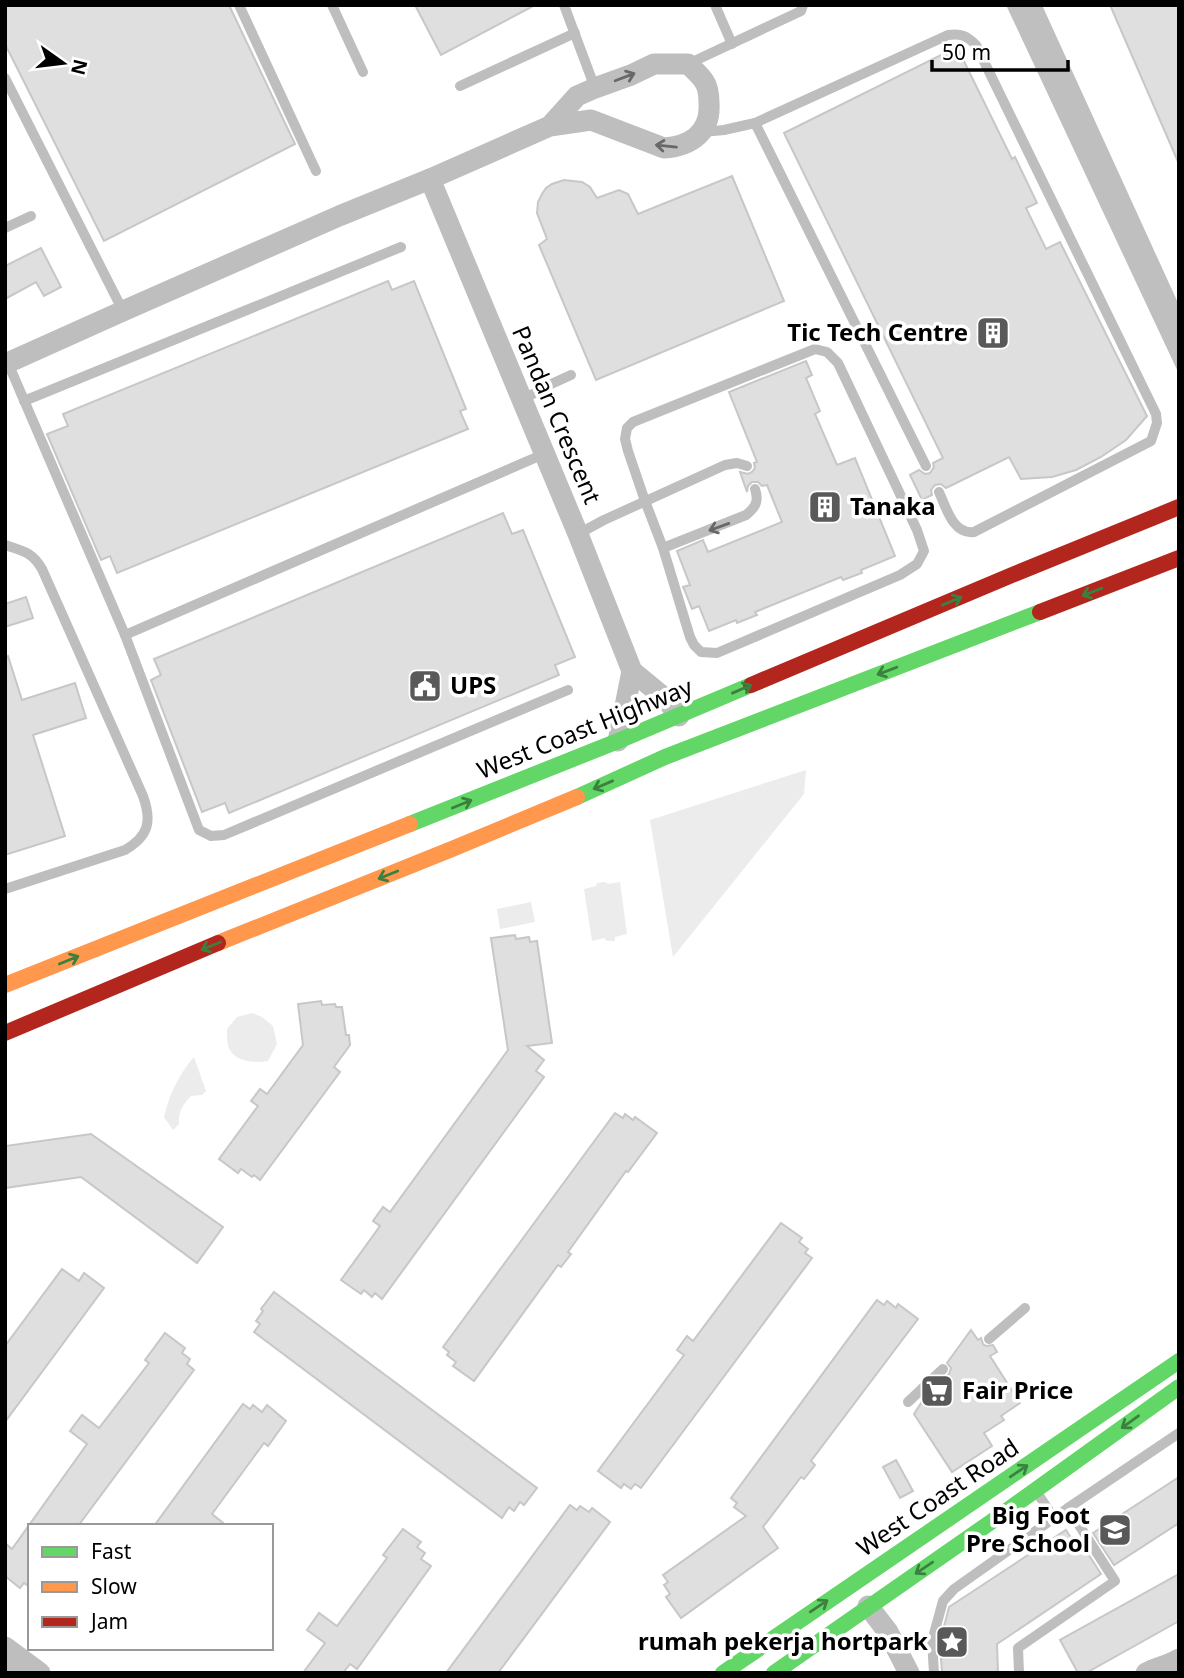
<svg xmlns="http://www.w3.org/2000/svg" width="1184" height="1678" font-family="'Noto Sans',sans-serif">
<rect width="100%" height="100%" fill="#fff"/>
<g fill="#ececec">
<path d="M806 770 804 794 673 957 650 820Z"/>
<path d="M605 882 608 884 620 882 627 934 615 937V941H607L604 938 592 941 584 889 596 886 597 883Z"/>
<path d="M531 902 535 922 500 929 497 909Z"/>
<path d="M252 1013 262 1017 273 1026 277 1044 268 1061C255 1063 234 1063 228 1046 227 1041 227 1034 227 1029L237 1017Z"/>
<path d="M194 1057 206 1091 202 1095 191 1096C183 1104 178 1112 179 1124L173 1130 164 1117C169 1095 179 1074 194 1057Z"/>
</g>
<path fill="#bfbfbf" d="M1006 5H1042L1179 305V374Z"/>
<g fill="#dfdfdf" stroke="#c7c7c7" stroke-width="2">
<path d="M5 5H229L295 144 104 241 5 44Z"/>
<path d="M415 5H535L441 55Z"/>
<path d="M1110 5H1179V164Z"/>
<path d="M957 47 1012 159 1015 157 1037 203 1026 208 1046 249 1060 242 1147 416 1126 440 1101 457 1076 470 1052 477 1021 479 1009 457 946 488 941 484 935 485 931 490 932 495 922 500 910 475 919 470 925 474 930 473 934 467 933 463 943 458 784 133Z"/>
<path d="M732 176 784 301 596 380 539 245 547 239 537 213 538 202 542 194 546 188 552 184 564 180 582 182 590 187 597 198 619 190 628 194 638 214Z"/>
<path d="M41 248 61 287 44 296 36 282 5 299V266Z"/>
<path d="M388 281 392 290 414 281 466 409 460 411 468 429 117 573 110 556 101 560 47 434 68 426 63 414Z"/>
<path d="M806 361 812 375 806 378 820 411 815 414 837 465 855 458 895 556 861 570 862 573 843 580 841 577 755 612 757 615 737 623 736 620 709 631 699 606 692 609 684 589 683 587 690 585 677 551 703 540 708 552 782 522 767 485 762 486 758 482H752L748 486 747 492 740 472 748 474 752 472 755 468 754 463 757 462 729 392Z"/>
<path d="M503 513 512 534 523 530 575 657 555 665 559 675 229 813 225 803 202 812 151 680 161 675 154 659Z"/>
<path d="M26 597 33 618 5 627V604Z"/>
<path d="M8 656 22 700 75 683 86 718 33 735 65 836 5 855V657Z"/>
<path d="M515 935 516 939 529 937 530 942 537 941 552 1043 527 1046 544 1060 536 1071 544 1077 382 1299 375 1293 372 1297 364 1290 361 1294 341 1280 380 1226 373 1221 383 1207 390 1212 508 1050 491 938Z"/>
<path d="M321 1001 322 1005 335 1004 336 1007H342L346 1035H349L350 1045 334 1067 340 1072 260 1180 254 1175 252 1177 241 1169 238 1173 219 1159 258 1106 251 1101 260 1089 267 1094 303 1045 298 1004Z"/>
<path d="M615 1113 623 1118 625 1114 633 1120 635 1117 657 1133 628 1172 626 1171 568 1252 571 1254 561 1267 558 1265 474 1381 453 1366 456 1362 447 1355 449 1352 443 1347Z"/>
<path d="M91 1134 223 1227 197 1263 81 1177 5 1188V1146Z"/>
<path d="M781 1223 802 1238 799 1242 808 1249 805 1253 812 1258 641 1488 635 1484 631 1489 624 1484 621 1488 598 1471 684 1355 677 1350 687 1336 693 1341Z"/>
<path d="M62 1269 79 1281 84 1273 104 1288 5 1422V1346Z"/>
<path d="M274 1292 537 1488 524 1505 520 1502 514 1511 509 1507 502 1518 254 1332 260 1324 256 1321 263 1311 261 1309Z"/>
<path d="M877 1300 884 1305 887 1301 896 1308 898 1304 918 1319 811 1461 815 1465 804 1479 801 1477 763 1527 778 1548 681 1618 666 1597 670 1594 664 1585 668 1582 663 1575 746 1516 734 1507 737 1503 731 1498Z"/>
<path d="M971 1330 978 1340 981 1338 983 1344 986 1346 993 1345 997 1352 990 1356 1020 1403 1001 1416 1004 1420 984 1433 992 1446 952 1472 914 1414 925 1397 949 1374 951 1368 947 1363Z"/>
<path d="M165 1333 185 1348 182 1353 190 1359 187 1364 194 1370 78 1526H30V1587L24 1583 20 1588 5 1576V1543L12 1549 87 1444 70 1431 82 1415 99 1428 149 1363 145 1360Z"/>
<path d="M243 1404 250 1409 253 1405 262 1412 267 1405 286 1421 268 1446 264 1443 212 1514 227 1526H154Z"/>
<path d="M896 1460 913 1491 900 1498 883 1467Z"/>
<path d="M1179 1477V1523L1114 1565 1093 1533Z"/>
<path d="M570 1505 577 1510 580 1506 589 1512 592 1508 610 1522 498 1673H446Z"/>
<path d="M403 1529 421 1542 417 1547 425 1553 421 1559 431 1566 357 1669 350 1664 343 1673H303L325 1643 307 1630 319 1613 337 1626 387 1558 383 1555Z"/>
<path d="M1066 1530 1075 1544 1080 1541 1101 1574 997 1644 998 1673H942L940 1642 949 1607Z"/>
<path d="M1179 1574V1621L1086 1673H1078L1060 1640Z"/>
</g>
<g fill="none" stroke-linecap="round" stroke-linejoin="round">
<g stroke="#bebebe" stroke-width="10">
<path d="M239 5 316 171"/>
<path d="M332 5 363 72"/>
<path d="M564 5 595 88"/>
<path d="M715 5 732 44"/>
<path d="M688 64 801 11 803 5"/>
<path d="M5 78 123 311"/>
<path d="M460 86 575 33"/>
<path d="M755 123 926 466"/>
<path d="M703 132 724 130 755 123 948 35C961 33 967 36 976 45L1156 414 1157 423 1151 441 974 532C953 535 946 507 939 492"/>
<path d="M5 228 31 216"/>
<path d="M815 349 827 352 838 363 917 530 924 551 917 564 900 575 717 653 701 652 694 645 690 637 663 548 645 501 628 451 625 439 627 428 633 422Z"/>
<path d="M8 363 125 635 199 830 211 836 224 835 568 690"/>
<path d="M522 400 549 385 571 375"/>
<path d="M24 401 401 247"/>
<path d="M578 534 604 520 725 465 737 463 747 466"/>
<path d="M5 545C23 551 32 552 42 569L143 796C152 821 149 836 125 850L5 889"/>
<path d="M663 548 746 515C756 507 759 501 755 489"/>
<path d="M125 635 544 454"/>
<path d="M989 1339 1025 1308"/>
<path d="M908 1402 943 1369"/>
<path d="M1036 1491 1054 1518"/>
<path d="M934 1673 932 1641 943 1601 954 1589 1068 1508 1179 1433"/>
<path d="M1019 1673 1018 1648 1115 1581 1068 1508"/>
</g>
<g stroke="#bebebe" stroke-width="21">
<path d="M430 179 578 534 632 671 666 699 679 716"/>
<path d="M5 364 123 311 339 216 430 179 550 126 591 120 664 148C691 146 711 132 709 103 709 96 708 87 704 81 700 75 693 69 688 64H654L631 75 595 88 577 96 550 126"/>
<path d="M618 741 632 671"/>
<path d="M868 1606 888 1632 909 1673"/>
<path d="M5 1647 40 1673"/>
<path d="M5 1669 10 1673"/>
<path d="M1146 1673C1157 1667 1170 1665 1179 1659"/>
</g>
<g stroke="#63d668" stroke-width="16">
<path d="M577 797 665 757 1040 612"/>
<path d="M410 824 618 741 751 685"/>
<path d="M723 1673 1179 1361"/>
<path d="M774 1673 991 1522 1179 1387"/>
</g>
<g stroke="#ff974d" stroke-width="16">
<path d="M218 943 452 849 577 797"/>
<path d="M5 985 410 824"/>
</g>
<g stroke="#b3261e" stroke-width="16">
<path d="M1040 612 1179 558"/>
<path d="M751 685 1012 575 1179 507"/>
<path d="M5 1033 218 943"/>
</g>
</g>
<defs><path id="oneway-shaft" d="M-6 0H5M1.5-3L5.5 0L1.5 3" fill="none" stroke-width="1.6" stroke-linecap="round" stroke-linejoin="round" transform="scale(1.75)"/></defs>
<g stroke="#686868">
<use href="#oneway-shaft" transform="translate(625 77) rotate(-21)"/>
<use href="#oneway-shaft" transform="translate(666 146) rotate(-174)"/>
<use href="#oneway-shaft" transform="translate(719 527) rotate(160)"/>
</g>
<g stroke="#3b803e">
<use href="#oneway-shaft" transform="translate(1092 592) rotate(159)"/>
<use href="#oneway-shaft" transform="translate(952 601) rotate(-23)"/>
<use href="#oneway-shaft" transform="translate(887 671) rotate(159)"/>
<use href="#oneway-shaft" transform="translate(742 689) rotate(-23)"/>
<use href="#oneway-shaft" transform="translate(603 785) rotate(157)"/>
<use href="#oneway-shaft" transform="translate(462 804) rotate(-22)"/>
<use href="#oneway-shaft" transform="translate(388 875) rotate(158)"/>
<use href="#oneway-shaft" transform="translate(211 946) rotate(158)"/>
<use href="#oneway-shaft" transform="translate(69 960) rotate(-22)"/>
<use href="#oneway-shaft" transform="translate(1130 1422) rotate(144)"/>
<use href="#oneway-shaft" transform="translate(1019 1471) rotate(-34)"/>
<use href="#oneway-shaft" transform="translate(924 1568) rotate(146)"/>
<use href="#oneway-shaft" transform="translate(819 1606) rotate(-34)"/>
</g>
<defs>
<symbol id="building-square" viewBox="-11 -11 22 22"><rect x="-9" y="-9" width="18" height="18" rx="4" fill="#595959" stroke="#fff"/><path d="M-4-6H4V6H1V3H-1V6H-4ZM-2.5-4.3h1.7v1.8h-1.7ZM.8-4.3h1.7v1.8H.8ZM-2.5-1h1.7V.8h-1.7ZM.8-1h1.7V.8H.8Z" fill="#fff"/></symbol>
<symbol id="civic-square" viewBox="-11 -11 22 22"><rect x="-9" y="-9" width="18" height="18" rx="4" fill="#595959" stroke="#fff"/><path d="M-.6-6.5H3V-4.5H.6V-3L4-1V1h2V6H-6V1h2V-1L-.6-3ZM-1.2 2.5V6h2.4V2.5Z" fill="#fff"/></symbol>
<symbol id="supermarket-square" viewBox="-11 -11 22 22"><rect x="-9" y="-9" width="18" height="18" rx="4" fill="#595959" stroke="#fff"/><path d="M-6-5.5h2.5l.6 2H6L4.5 2H-2.5L-4.4-4H-6ZM-1.5 3.2a1.3 1.3 0 1 0 .1 0ZM3 3.2a1.3 1.3 0 1 0 .1 0Z" fill="#fff"/></symbol>
<symbol id="school-square" viewBox="-11 -11 22 22"><rect x="-9" y="-9" width="18" height="18" rx="4" fill="#595959" stroke="#fff"/><path d="M0-5L7-2L0 1L-7-2ZM-4 1L0 2.5L4 1V4Q0 6-4 4Z" fill="#fff"/></symbol>
<symbol id="sight-square" viewBox="-11 -11 22 22"><rect x="-9" y="-9" width="18" height="18" rx="4" fill="#595959" stroke="#fff"/><path d="M0-6L1.8-2.2L6-1.7L2.9 1.2L3.7 5.4L0 3.3L-3.7 5.4L-2.9 1.2L-6-1.7L-1.8-2.2Z" fill="#fff"/></symbol>
</defs>
<g fill-rule="evenodd">
<use href="#building-square" x="974" y="314" width="38" height="38"/>
<use href="#building-square" x="806" y="488" width="38" height="38"/>
<use href="#civic-square" x="406" y="667" width="38" height="38"/>
<use href="#supermarket-square" x="918" y="1372" width="38" height="38"/>
<use href="#school-square" x="1096" y="1511" width="38" height="38"/>
<use href="#sight-square" x="933" y="1623" width="38" height="38"/>
</g>
<g text-anchor="middle" stroke-width="7" stroke-linejoin="round" paint-order="stroke">
<g font-size="24" font-weight="bold" fill="#000" stroke="#fff" text-anchor="end">
<text x="968" y="341">Tic Tech Centre</text>
<text x="850" y="515" text-anchor="start">Tanaka</text>
<text x="450" y="694" text-anchor="start">UPS</text>
<text x="962" y="1399" text-anchor="start">Fair Price</text>
<text x="1090" y="1524">Big Foot<tspan x="1090" dy="28">Pre School</tspan></text>
<text x="928" y="1650">rumah pekerja hortpark</text>
</g>
<g font-size="24" fill="#000" stroke="#fff">
<text transform="translate(556 415) rotate(67)" y="8">Pandan Crescent</text>
<text transform="translate(585 729) rotate(-22)" y="8">West Coast Highway</text>
<text transform="translate(938 1498) rotate(-34)" y="8">West Coast Road</text>
</g>
</g>
<rect width="1184" height="1678" fill="none" stroke="#000000" stroke-width="14"/>
<rect x="28" y="1524" width="245" height="126" fill="#ffffff" stroke="#999999" stroke-width="2"/>
<rect x="42" y="1547" width="35" height="10" fill="#63d668" stroke="#999999" stroke-width="2"/>
<text x="91" y="1559" font-size="21" fill="#000000">Fast</text>
<rect x="42" y="1582" width="35" height="10" fill="#ff974d" stroke="#999999" stroke-width="2"/>
<text x="91" y="1594" font-size="21" fill="#000000">Slow</text>
<rect x="42" y="1617" width="35" height="10" fill="#b3261e" stroke="#999999" stroke-width="2"/>
<text x="91" y="1629" font-size="21" fill="#000000">Jam</text>
<g transform="translate(63 63) rotate(104)" stroke="#ffffff" stroke-width="5" paint-order="stroke">
<path d="M0-5L12 26L0 18L-12 26Z" fill="#000000"/>
<text y="-10" font-size="19" font-weight="bold" text-anchor="middle" fill="#000000">N</text>
</g>
<path d="M932 60v10h136v-10" fill="none" stroke="#000000" stroke-width="3.5"/>
<text x="942" y="60" font-size="21" fill="#000000" stroke="#ffffff" stroke-width="5" paint-order="stroke">50 m</text>
</svg>
